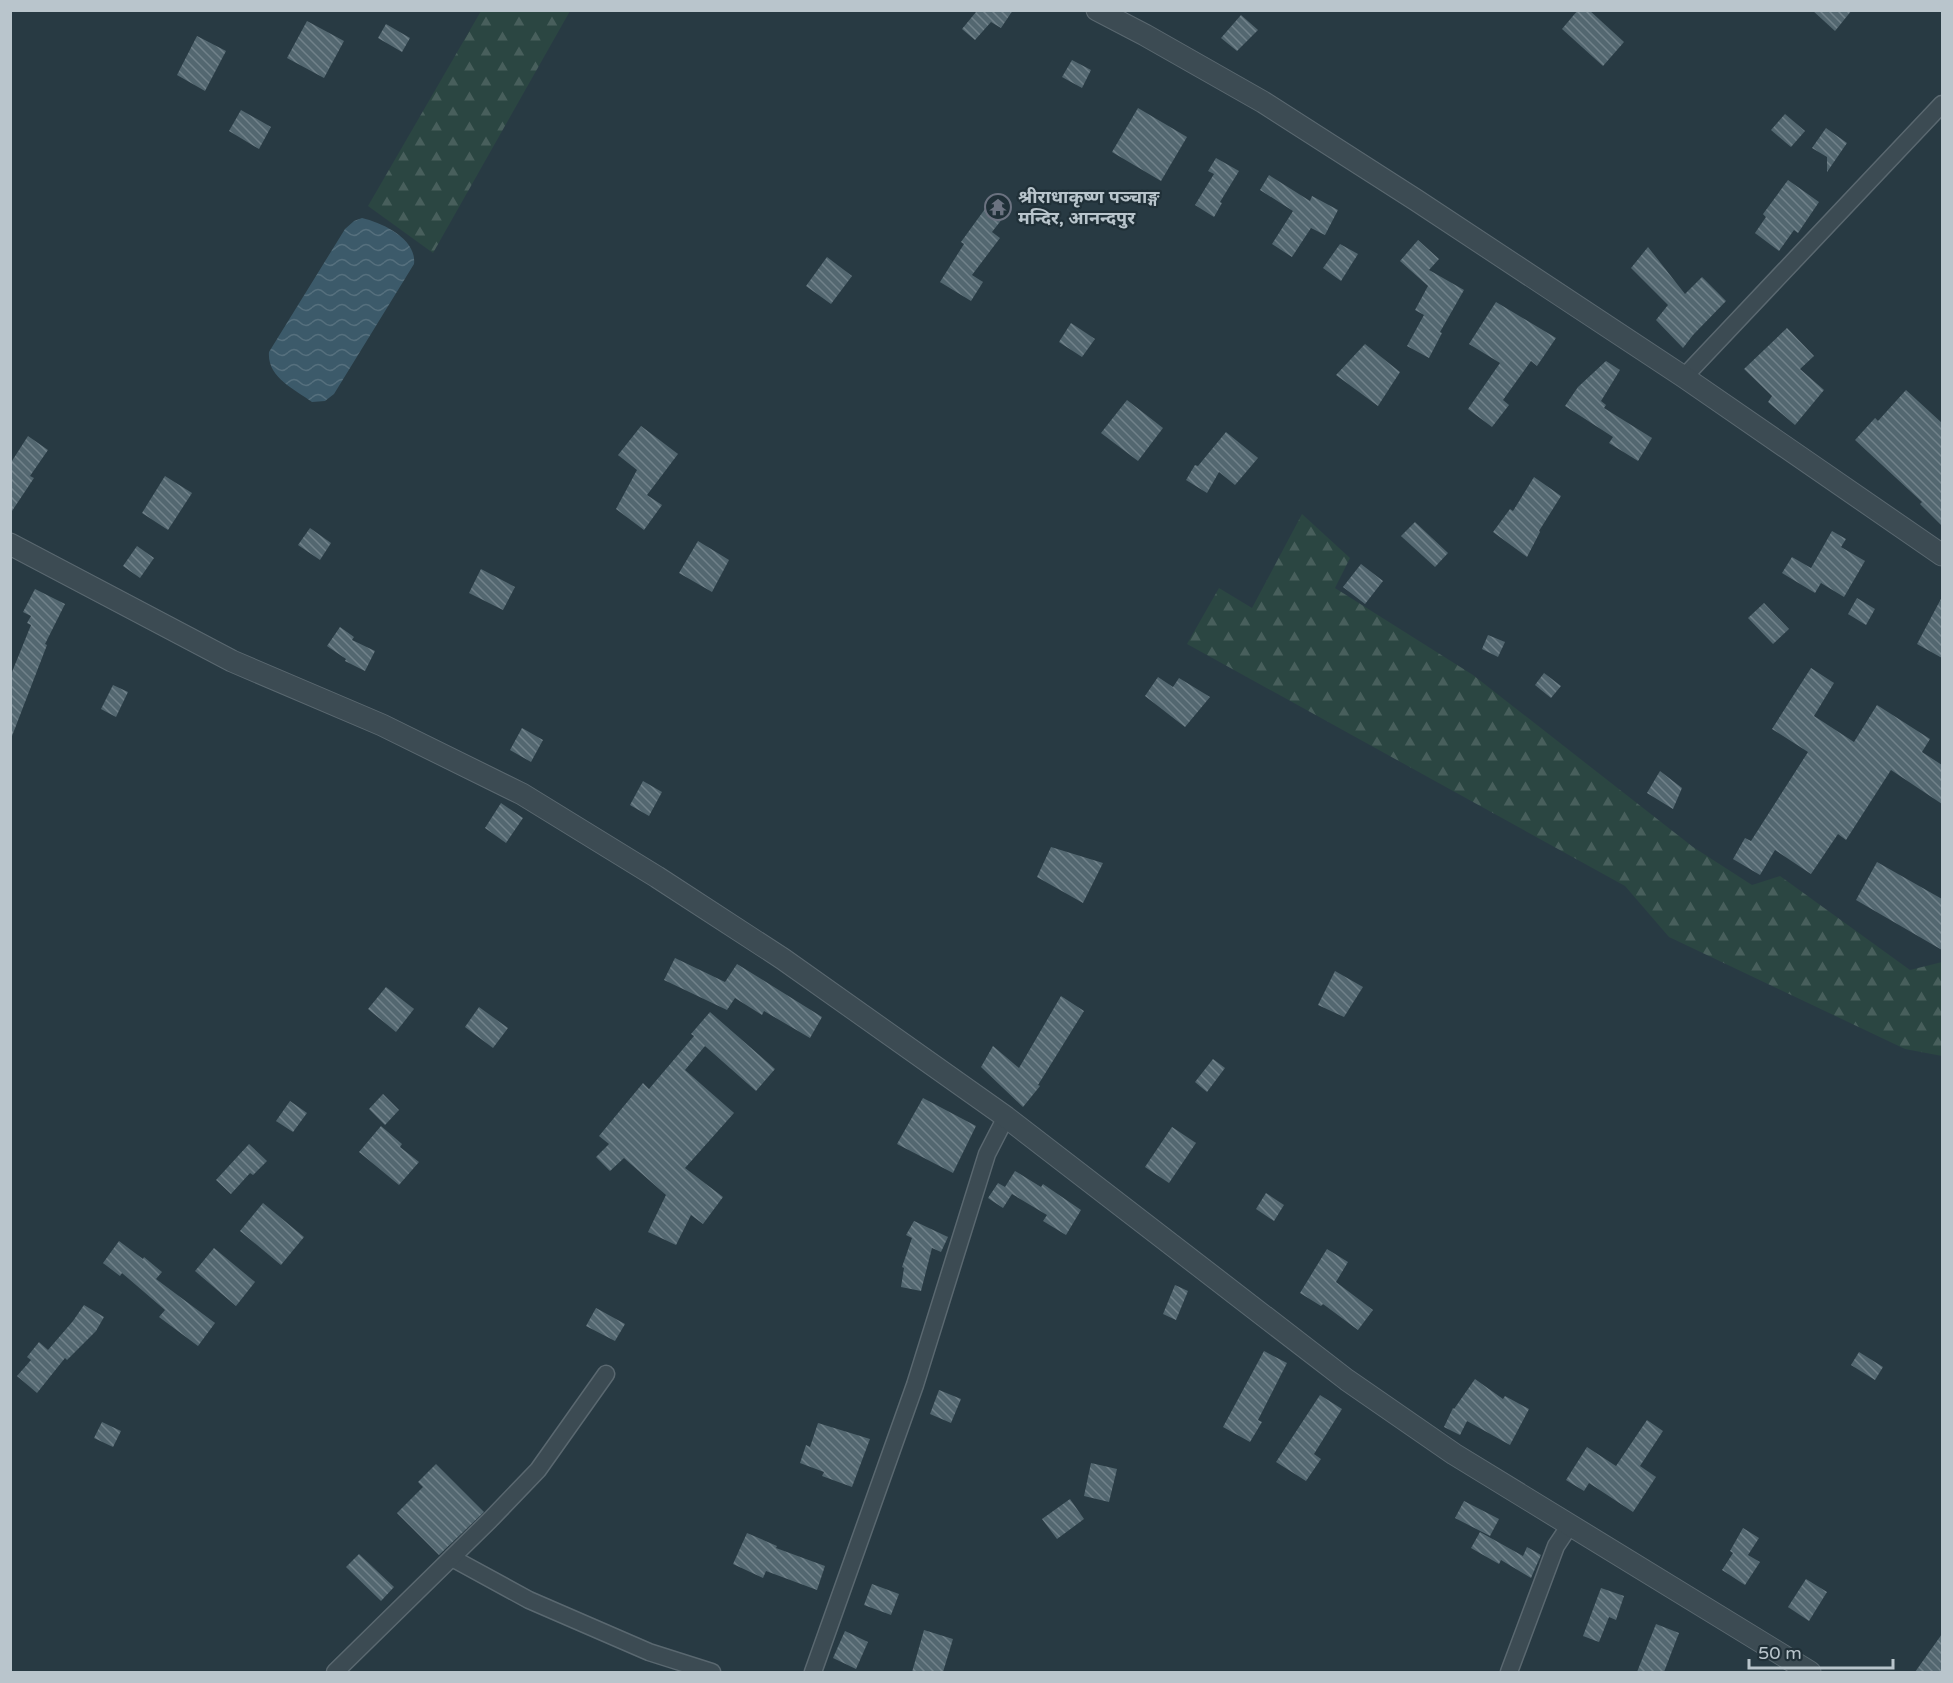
<svg xmlns="http://www.w3.org/2000/svg" width="1953" height="1683" font-family="'Varela Round','Noto Sans Devanagari',sans-serif">
<defs>
<pattern id="forest-firs" width="22" height="20" patternUnits="userSpaceOnUse" patternTransform="scale(1.5)"><rect width="22" height="20" fill="#2b4642"/><path d="M5 1l3.5 6h-7zM16 11l3.5 6h-7z" fill="#485f5c"/></pattern>
<pattern id="water-waves" width="16" height="10" patternUnits="userSpaceOnUse" patternTransform="scale(1.5)"><rect width="16" height="10" fill="#3c5a6a"/><path d="M0 5q4-4 8 0t8 0" fill="none" stroke="#56707e"/></pattern>
<pattern id="building-back-hatch" width="6" height="6" patternUnits="userSpaceOnUse" patternTransform="scale(1.5)"><rect width="6" height="6" fill="#536770"/><path d="M-1 5l2 2M0 0l6 6M5-1l2 2" fill="none" stroke="#71828a"/></pattern>
</defs>
<rect width="100%" height="100%" fill="#283a43"/>
<g fill="url(#forest-firs)">
<path d="M481 11H570L433 253 368 206Z"/>
<path d="M1302 514 1350 558 1335 588 1473 675 1693 847 1752 885 1780 876 1910 970 1942 962V1056L1905 1049 1669 937 1625 886 1187 644 1219 588 1252 608Z"/>
</g>
<path fill="url(#water-waves)" d="M362 218C383 223 417 239 414 264L334 394 325 401 312 402C293 388 267 377 269 352L345 229 354 221Z"/>
<g fill="url(#building-back-hatch)">
<path d="M974 10H1013L1001 28 991 22 975 40 962 29 976 12Z"/>
<path d="M1578 10H1589L1624 42 1603 66 1562 29Z"/>
<path d="M1812 10H1852L1835 31Z"/>
<path d="M1241 15 1258 30 1237 51 1221 38Z"/>
<path d="M307 21 344 41 324 78 287 58Z"/>
<path d="M386 24 410 38 402 52 378 38Z"/>
<path d="M197 36 226 51 205 91 177 75Z"/>
<path d="M1072 60 1091 70 1082 88 1062 77Z"/>
<path d="M1138 108 1187 137 1161 181 1112 152Z"/>
<path d="M241 110 271 127 259 149 229 131Z"/>
<path d="M1785 114 1805 131 1791 147 1771 130Z"/>
<path d="M1826 128 1847 143 1827 172V157L1812 148Z"/>
<path d="M1216 158 1239 171 1220 202 1222 203 1214 217 1195 205 1214 174 1208 171Z"/>
<path d="M1269 175 1310 201 1312 196 1338 210 1325 235 1311 228 1292 257 1272 244 1293 211 1260 190Z"/>
<path d="M1788 180 1819 202 1798 233 1794 230 1779 251 1755 233 1766 217 1763 214Z"/>
<path d="M990 202 1006 214 992 232 1000 238 972 275 983 282 971 301 940 282 964 244 961 242Z"/>
<path d="M1418 240 1439 259 1429 270 1464 290 1440 332 1442 333 1429 358 1407 346 1424 315 1415 310 1428 286 1400 261Z"/>
<path d="M1340 244 1358 254 1341 281 1323 268Z"/>
<path d="M1648 247 1685 294 1702 277 1726 301 1693 335 1683 348 1656 320 1668 305 1631 268Z"/>
<path d="M827 257 852 276 831 304 806 286Z"/>
<path d="M1496 302 1556 338 1537 366 1531 361 1503 400 1509 405 1492 427 1468 409 1500 363 1469 344Z"/>
<path d="M1071 323 1095 339 1082 357 1059 342Z"/>
<path d="M1787 328 1814 356 1800 369 1824 390 1795 425 1768 402 1772 396 1744 369Z"/>
<path d="M1365 344 1400 372 1378 406 1336 375Z"/>
<path d="M1606 361 1620 370 1601 401 1606 405 1604 408 1652 438 1638 461 1609 443 1613 437 1565 406 1578 387Z"/>
<path d="M1906 390 1942 423V526L1920 504 1922 502 1855 440 1875 418 1878 421Z"/>
<path d="M1127 400 1163 428 1138 461 1101 433Z"/>
<path d="M641 426 678 454 647 495 662 505 644 530 616 509 637 470 618 455Z"/>
<path d="M1226 432 1258 458 1235 485 1219 472 1207 493 1186 480 1195 465 1198 466Z"/>
<path d="M28 436 48 450 30 476 34 478 10 514V464Z"/>
<path d="M165 476 192 493 168 530 142 513Z"/>
<path d="M1534 477 1561 496 1539 531 1540 532 1527 557 1493 532 1510 509 1513 511Z"/>
<path d="M1415 522 1448 553 1435 567 1401 536Z"/>
<path d="M310 528 331 543 320 560 298 545Z"/>
<path d="M1832 531 1846 539 1841 547 1865 561 1844 597 1821 583 1815 593 1782 573 1792 557 1811 568Z"/>
<path d="M698 541 729 560 712 592 679 573Z"/>
<path d="M137 546 154 558 140 578 123 566Z"/>
<path d="M1361 564 1383 581 1365 604 1343 587Z"/>
<path d="M481 569 515 587 503 610 469 593Z"/>
<path d="M35 589 65 604 45 644 47 645 12 736 10 677 31 625 27 623 31 616 23 612Z"/>
<path d="M1942 597V658L1917 644Z"/>
<path d="M1857 598 1875 609 1866 625 1848 614Z"/>
<path d="M1764 603 1789 629 1773 644 1748 618Z"/>
<path d="M340 627 354 637 352 640 375 651 365 671 345 661 346 659 327 646Z"/>
<path d="M1488 635 1505 642 1498 657 1482 649Z"/>
<path d="M1811 668 1834 683 1814 716 1854 742 1877 705 1930 739 1922 752 1942 765V804L1891 770 1846 840 1838 834 1811 874 1775 850 1760 875 1733 859 1745 838 1751 841 1808 752 1772 729Z"/>
<path d="M1544 673 1561 686 1551 698 1535 685Z"/>
<path d="M1158 677 1173 687 1179 678 1210 697 1185 727 1145 696Z"/>
<path d="M113 685 128 692 116 717 101 709Z"/>
<path d="M522 728 543 740 531 762 510 750Z"/>
<path d="M1660 771 1682 788 1673 809 1647 793Z"/>
<path d="M643 781 662 792 649 816 630 805Z"/>
<path d="M501 803 523 818 506 843 485 828Z"/>
<path d="M1051 847 1103 863 1083 903 1037 877Z"/>
<path d="M1877 862 1942 899V950L1856 900Z"/>
<path d="M675 958 725 982 737 964 822 1017 810 1038 764 1011 762 1015 735 998 727 1010 664 980Z"/>
<path d="M1335 971 1363 987 1344 1017 1318 1005Z"/>
<path d="M386 987 414 1009 396 1032 368 1009Z"/>
<path d="M1061 996 1084 1011 1038 1085 1040 1086 1023 1107 981 1067 993 1046 1019 1068Z"/>
<path d="M479 1007 508 1028 493 1048 465 1027Z"/>
<path d="M710 1012 775 1069 756 1091 705 1046 685 1070 734 1113 685 1168 723 1197 703 1224 691 1215 676 1245 648 1232 666 1195 624 1158 610 1171 596 1157 609 1144 599 1136 643 1083 649 1089 694 1036 691 1034Z"/>
<path d="M1213 1059 1225 1068 1207 1092 1195 1082Z"/>
<path d="M383 1094 399 1110 385 1125 369 1109Z"/>
<path d="M923 1098 976 1126 953 1173 897 1144Z"/>
<path d="M290 1101 307 1113 293 1132 276 1121Z"/>
<path d="M381 1126 402 1144 400 1147 419 1162 399 1185 359 1152Z"/>
<path d="M1172 1127 1196 1143 1169 1183 1145 1167Z"/>
<path d="M249 1144 267 1161 253 1175 250 1173 231 1194 216 1180Z"/>
<path d="M1015 1171 1041 1187 1043 1184 1081 1210 1066 1235 1043 1221 1047 1215 1012 1194 1003 1208 988 1198 998 1183 1005 1187Z"/>
<path d="M1266 1193 1284 1205 1274 1221 1256 1209Z"/>
<path d="M263 1203 304 1237 281 1265 240 1231Z"/>
<path d="M914 1221 948 1237 941 1252 932 1248 921 1291 901 1287 904 1268 902 1267 912 1238 906 1235Z"/>
<path d="M119 1241 143 1259 144 1257 162 1272 156 1279 215 1323 198 1346 159 1317 165 1310 122 1273 120 1276 103 1263Z"/>
<path d="M214 1248 255 1282 236 1306 195 1271Z"/>
<path d="M1327 1249 1348 1262 1336 1282 1373 1310 1358 1330 1323 1304 1321 1306 1300 1293Z"/>
<path d="M1175 1285 1188 1291 1176 1320 1163 1314Z"/>
<path d="M84 1305 104 1317 96 1331 67 1360 65 1358 37 1393 17 1376 31 1360 27 1357 39 1342 48 1350 73 1321Z"/>
<path d="M596 1308 625 1324 615 1341 586 1326Z"/>
<path d="M1264 1351 1287 1363 1258 1420 1262 1422 1250 1442 1223 1427Z"/>
<path d="M1859 1352 1883 1367 1875 1380 1851 1365Z"/>
<path d="M1475 1379 1503 1399 1505 1396 1529 1409 1510 1445 1467 1421 1460 1435 1444 1427 1453 1408 1454 1409Z"/>
<path d="M939 1390 961 1399 951 1423 930 1414Z"/>
<path d="M1320 1395 1342 1409 1314 1454 1321 1459 1306 1481 1276 1462Z"/>
<path d="M1647 1420 1663 1431 1640 1466 1656 1477 1633 1512 1589 1483 1584 1491 1566 1480 1587 1447 1616 1466Z"/>
<path d="M102 1422 121 1431 113 1447 94 1438Z"/>
<path d="M818 1423 870 1439 852 1487 822 1476 824 1472 800 1463 806 1445 810 1447Z"/>
<path d="M1091 1463 1117 1469 1109 1502 1084 1496Z"/>
<path d="M436 1464 484 1512 439 1555 397 1513 423 1487 418 1482Z"/>
<path d="M1070 1499 1084 1519 1057 1539 1042 1519Z"/>
<path d="M1464 1501 1499 1519 1490 1536 1455 1518Z"/>
<path d="M1743 1528 1759 1538 1748 1555 1760 1562 1745 1585 1722 1570 1733 1553 1730 1551Z"/>
<path d="M1480 1532 1523 1556 1527 1547 1541 1555 1531 1578 1501 1560 1499 1564 1471 1548Z"/>
<path d="M747 1533 777 1546 776 1548 825 1566 817 1590 766 1571 763 1578 733 1564Z"/>
<path d="M359 1554 394 1587 381 1601 346 1567Z"/>
<path d="M1806 1579 1827 1592 1809 1621 1788 1607Z"/>
<path d="M872 1584 899 1594 891 1615 864 1605Z"/>
<path d="M1601 1588 1624 1596 1616 1620 1609 1617 1599 1642 1583 1636Z"/>
<path d="M1656 1624 1679 1633 1664 1672H1637Z"/>
<path d="M924 1630 953 1639 943 1672H912Z"/>
<path d="M845 1631 868 1642 856 1669 833 1658Z"/>
<path d="M1942 1634V1672H1915Z"/>
</g>
<g fill="none" stroke-linecap="round" stroke-linejoin="round">
<defs>
<g id="minor">
<path d="M1684 377 1942 104"/>
<path d="M452 1558 529 1600 649 1652 712 1672"/>
<path d="M335 1672 490 1520 538 1470 606 1374"/>
<path d="M813 1672 915 1385 987 1154 1006 1117"/>
<path d="M1509 1672 1556 1546 1570 1525"/>
</g>
<g id="tertiary">
<path d="M1097 10 1145 35 1263 102 1416 200 1684 377 1942 555"/>
<path d="M10 544 232 661 382 725 522 794 657 877 783 959 1006 1117 1347 1380 1454 1454 1810 1672"/>
</g>
</defs>
<use href="#minor" stroke="#5a6870" stroke-width="19"/>
<use href="#tertiary" stroke="#5a6870" stroke-width="23"/>
<use href="#minor" stroke="#3c4b53" stroke-width="16"/>
<use href="#tertiary" stroke="#3c4b53" stroke-width="21"/>
</g>
<defs>
<symbol id="temple-ring" viewBox="-11 -11 22 22"><circle r="9.5" fill="#203038" stroke="#6b7280" stroke-width="1.5"/><path d="M0-6L5-2H3V0L6.5 2.5H4V6H1.5V3h-3V6H-4V2.5H-6.5L-3 0V-2H-5Z" fill="#6b7280"/></symbol>
</defs>
<g fill-rule="evenodd">
<use href="#temple-ring" x="983" y="192" width="30" height="30"/>
</g>
<g text-anchor="middle" stroke-width="4.5" stroke-linejoin="round" paint-order="stroke">
<g font-size="18" font-weight="bold" fill="#b9c5cc" stroke="#203038" text-anchor="start">
<text x="1018" y="203">श्रीराधाकृष्ण पञ्चाङ्ग<tspan x="1018" dy="21">मन्दिर, आनन्दपुर</tspan></text>
</g>
</g>
<rect width="1953" height="1683" fill="none" stroke="#b9c5cc" stroke-width="24"/>
<path d="M1749 1659v9h144v-9" fill="none" stroke="#b9c5cc" stroke-width="3"/>
<text x="1758" y="1659" font-size="18" fill="#b9c5cc" stroke="#203038" stroke-width="4.5" paint-order="stroke">50 m</text>
</svg>
